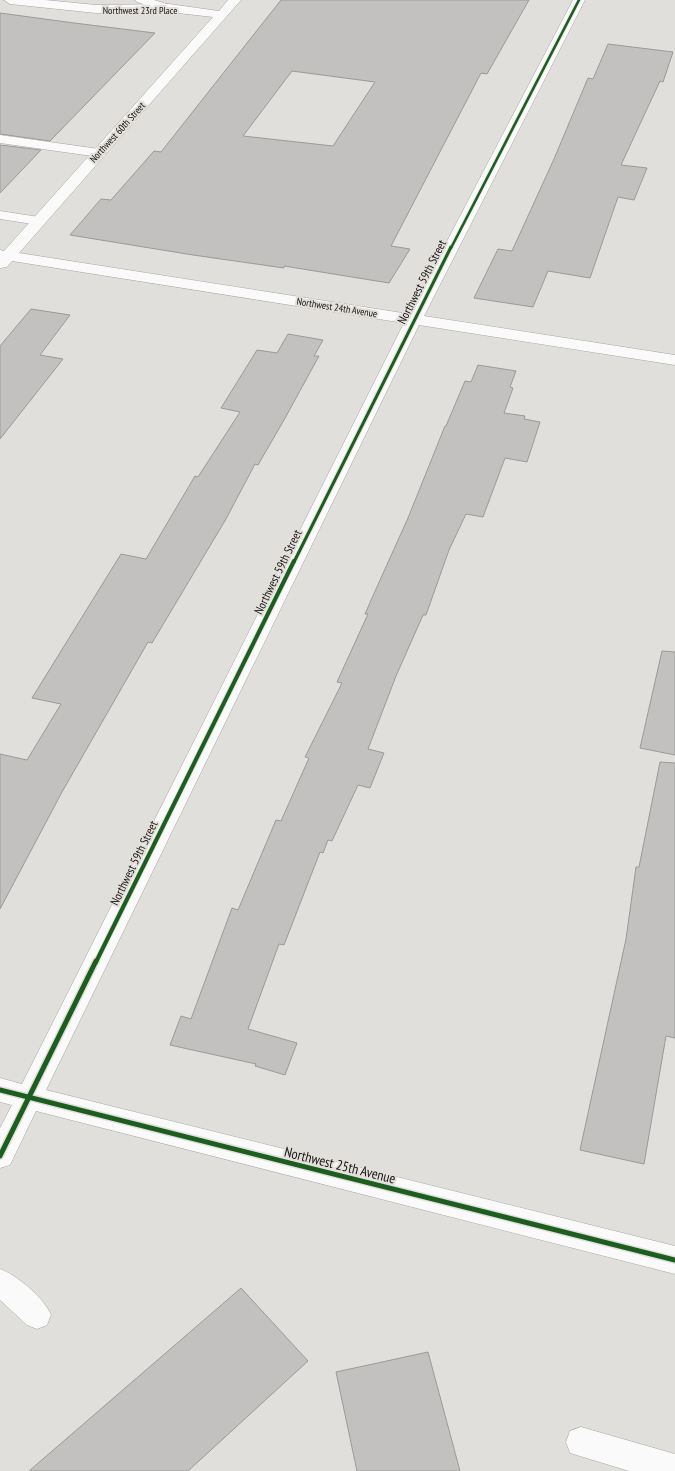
<svg xmlns="http://www.w3.org/2000/svg" width="675" height="1471" font-family="'PT Sans Narrow',sans-serif">
<rect width="100%" height="100%" fill="#e1dfdc"/>
<g fill="#c2c1c0" stroke="#9b9a99" fill-rule="evenodd">
<path d="M281 0H529L487 74 481 73 391 246 410 249 389 283 284 266V268L193 255 70 235 101 199 111 200 154 151 161 152ZM292 71 375 82 333 146 243 136Z"/>
<path d="M0 13 74 23 155 33 50 141 0 134Z"/>
<path d="M608 44 673 52 663 82 660 81 621 165 647 168 634 200 618 197 590 278 548 271 533 307 474 298 498 249 512 251 554 159 588 78 593 79Z"/>
<path d="M0 145 41 150 0 193Z"/>
<path d="M31 309 70 315 40 355 63 359 0 439V346Z"/>
<path d="M288 334 323 340 314 356H319L284 420 258 465 255 464 226 519 152 643 148 642 62 792 0 909V754L27 760 61 704 32 698 121 554 146 559 195 476 198 477 240 412 221 408 257 350 277 353Z"/>
<path d="M478 365 516 371 510 387 513 388 504 413 525 416 524 419 540 422 527 462 505 458 483 517 466 514 449 550 426 615H423L396 676 368 749 384 753 370 788 358 785 332 841 328 840 323 853 320 852 284 945 279 944 248 1029 297 1043 285 1075 255 1066 256 1064 170 1045 181 1016 191 1019 232 908 238 910 276 820 281 821 309 758 305 757 342 683 337 682 368 614H365L376 589 408 518 445 426H446L465 381 471 382Z"/>
<path d="M662 651 675 652V755L640 748Z"/>
<path d="M660 762 675 763V1038L666 1036 644 1164 580 1150 626 939 636 867H639Z"/>
<path d="M241 1288 308 1361 188 1471H29Z"/>
<path d="M428 1352 460 1471H357L336 1372Z"/>
</g>
<g fill="none" stroke-linecap="round" stroke-linejoin="round">
<defs>
<g id="lane">
<path d="M135 0H154L173 6 175 8 169 12 137 2Z"/>
<path d="M0 135 99 149 104 150 106 153 104 156 99 157 0 143Z"/>
<path d="M0 211 39 217 44 218 46 221 44 224 39 225 0 219Z"/>
<path d="M0 1269C17 1275 44 1298 51 1315L47 1325 37 1329 27 1325 0 1300Z"/>
<path d="M581 1427 675 1454V1471H629L570 1453 566 1442 570 1431Z"/>
</g>
<path id="street" d="M4 0H45L96 5 169 4 219 11 228 0H241L19 253 409 314 573 0H585L424 316 675 355V365L419 325 46 1090 675 1246V1274L36 1111 10 1165 0 1168V1128L12 1105 0 1102V1078L22 1084 404 323 12 261 7 267 0 268V250L4 251 213 17 169 12 96 13 10 4Z"/>
</defs>
<use href="#lane" stroke="#a7a5a3" stroke-width="1"/>
<use href="#street" stroke="#a7a5a3" stroke-width="1"/>
<use href="#lane" fill="#fafafa" fill-rule="evenodd"/>
<use href="#street" fill="#fafafa" fill-rule="evenodd"/>
<defs>
<path id="cycleway-far3" d="M451 248 579 0"/>
<path id="cycleway-far2" d="M294 562 451 247"/>
<path id="cycleway-far1" d="M96 962 294 561"/>
<g id="cycleway">
<path d="M0 1090 675 1260"/>
<path d="M0 1156 96 961"/>
</g>
</defs>
<use href="#cycleway-far3" stroke="#e3dfda" stroke-width="4"/>
<use href="#cycleway-far2" stroke="#e3dfda" stroke-width="5"/>
<use href="#cycleway-far1" stroke="#e3dfda" stroke-width="6"/>
<use href="#cycleway" stroke="#e3dfda" stroke-width="8"/>
<use href="#cycleway-far3" stroke="#1b5e20" stroke-width="2.5"/>
<use href="#cycleway-far2" stroke="#1b5e20" stroke-width="3"/>
<use href="#cycleway-far1" stroke="#1b5e20" stroke-width="4"/>
<use href="#cycleway" stroke="#1b5e20" stroke-width="5"/>
</g>
<g text-anchor="middle" stroke-width="4" stroke-linejoin="round" paint-order="stroke">
<g font-size="10" fill="#151412" stroke="#e3dfda">
<text x="140" y="14">Northwest 23rd Place</text>
<text transform="translate(117 132) rotate(-48)" y="4">Northwest 60th Street</text>
<text transform="translate(337 307) rotate(9)" y="4">Northwest 24th Avenue</text>
</g>
<g font-size="12" fill="#151412" stroke="#e3dfda">
<text transform="translate(422 282) rotate(-63)" y="4">Northwest 59th Street</text>
<text transform="translate(278 572) rotate(-64)" y="4">Northwest 59th Street</text>
<text transform="translate(134 863) rotate(-64)" y="4">Northwest 59th Street</text>
</g>
<g font-size="14" fill="#151412" stroke="#e3dfda">
<text transform="translate(340 1165) rotate(14)" y="5">Northwest 25th Avenue</text>
</g>
</g>
</svg>
